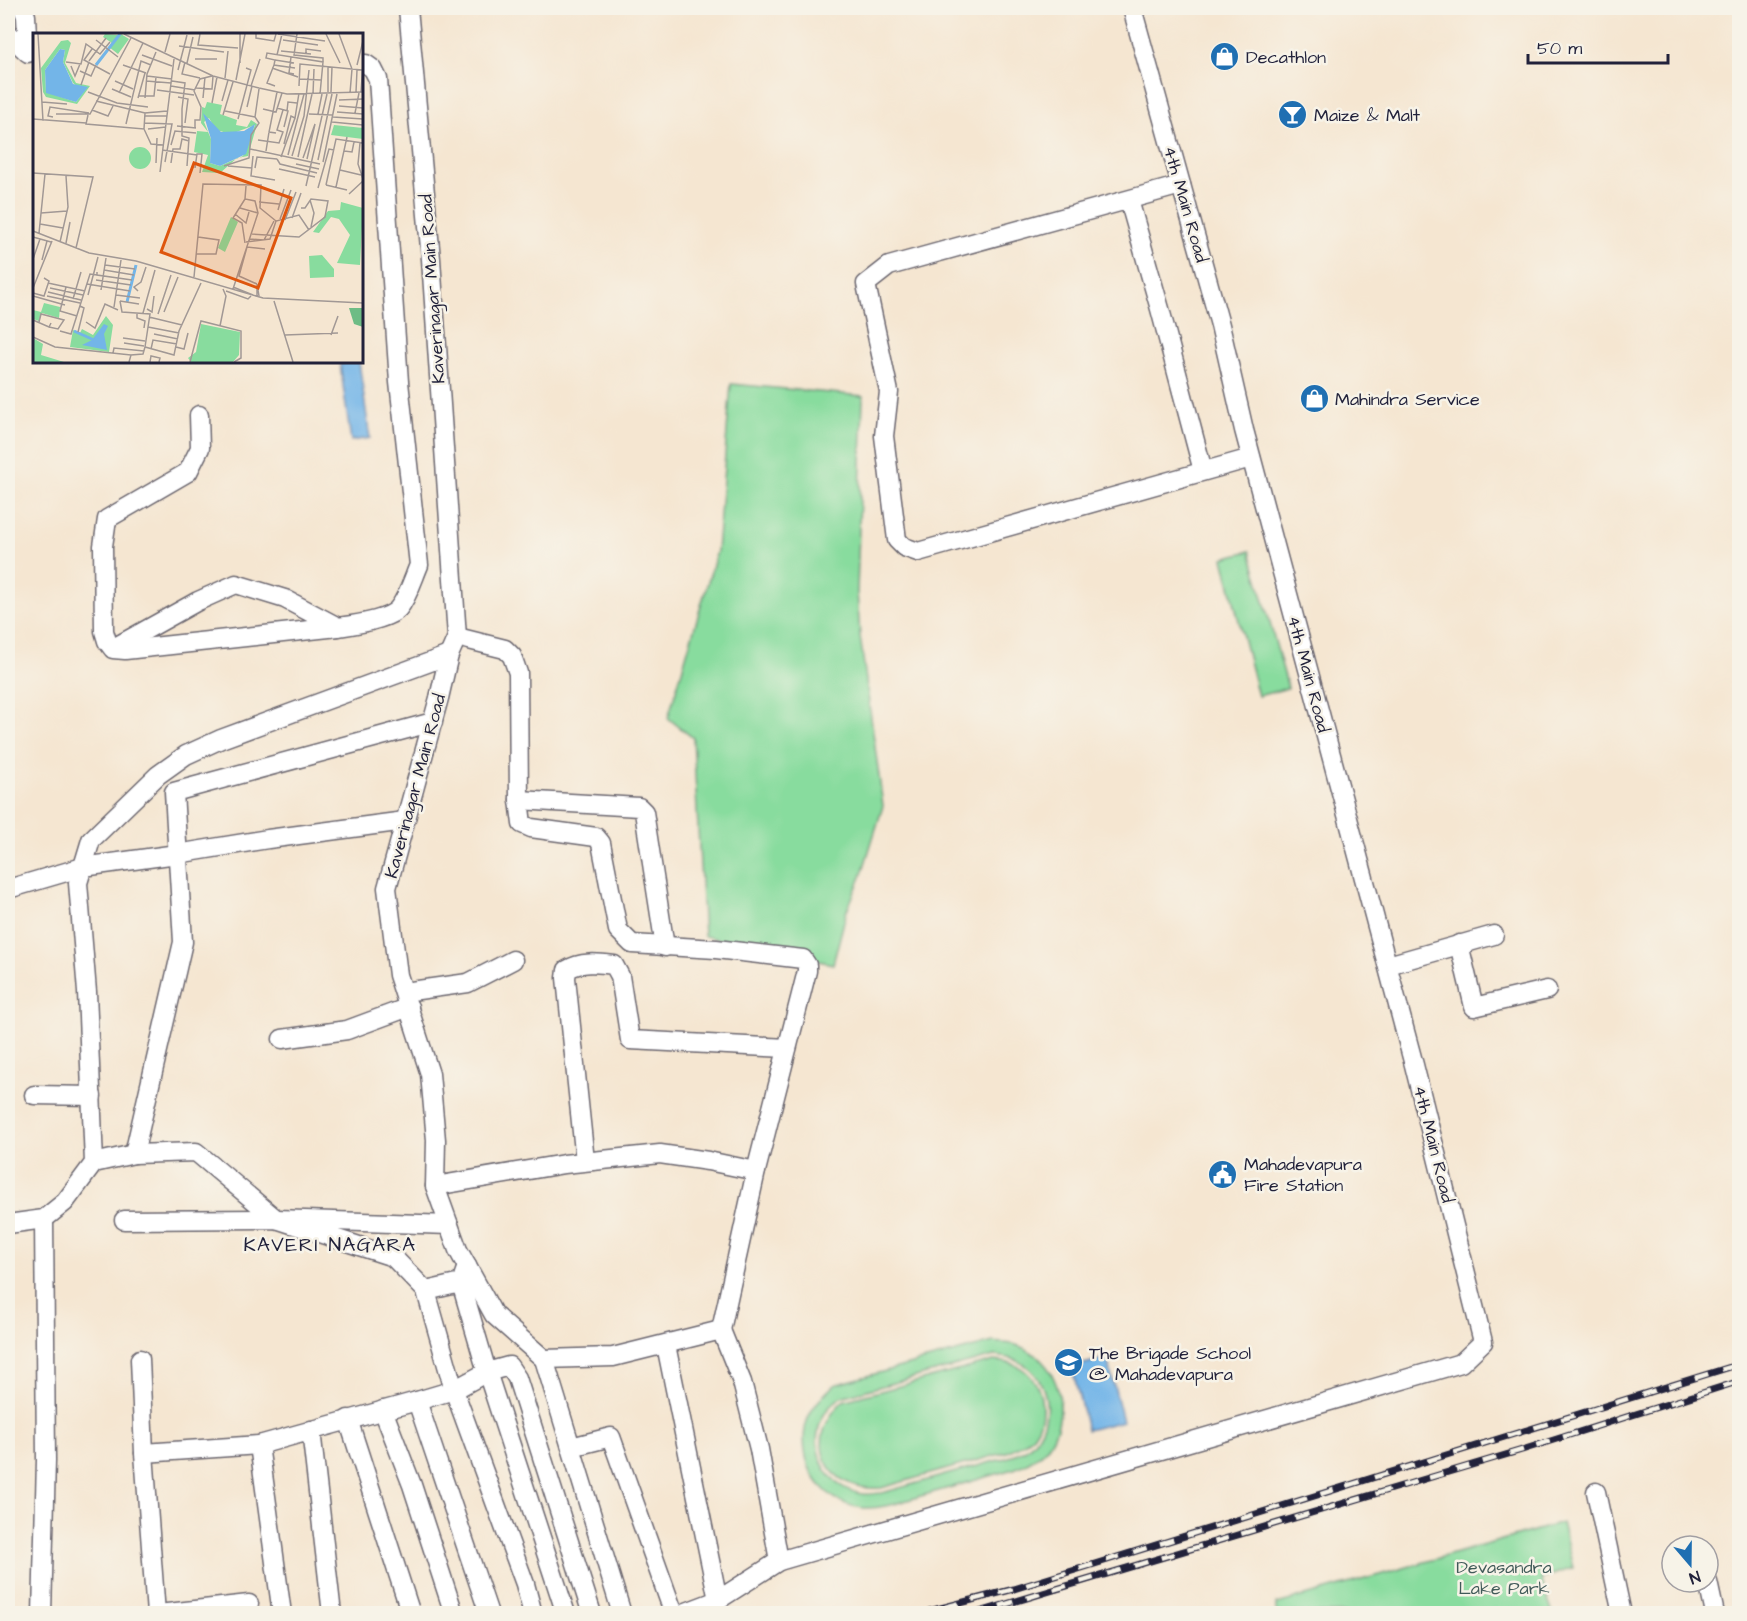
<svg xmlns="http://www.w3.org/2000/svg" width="1747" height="1621" font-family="'Architects Daughter',sans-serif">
<rect width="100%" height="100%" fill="#f7f3e8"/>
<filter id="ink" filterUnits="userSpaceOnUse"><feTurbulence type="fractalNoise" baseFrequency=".0167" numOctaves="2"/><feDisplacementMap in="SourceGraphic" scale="12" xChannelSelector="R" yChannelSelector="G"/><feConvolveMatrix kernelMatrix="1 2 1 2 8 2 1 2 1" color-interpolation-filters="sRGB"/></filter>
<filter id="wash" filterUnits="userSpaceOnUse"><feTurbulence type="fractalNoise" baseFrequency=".008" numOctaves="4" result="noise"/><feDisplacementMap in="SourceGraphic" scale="24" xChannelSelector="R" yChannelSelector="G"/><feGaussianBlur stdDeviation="1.35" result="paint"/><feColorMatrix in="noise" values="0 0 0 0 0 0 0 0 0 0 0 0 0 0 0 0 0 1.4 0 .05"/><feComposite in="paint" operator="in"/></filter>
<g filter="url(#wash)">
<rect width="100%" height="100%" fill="#f5e6d1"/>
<g fill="#88dc9e" stroke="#557f6c" stroke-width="1.5" fill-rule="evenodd">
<path d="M731 384 863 396 857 592 860 636 883 806 861 877 847 910 833 964 704 936 693 738 668 718 717 551Z"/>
<path d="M1250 551 1288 688 1258 696 1223 558Z"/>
<path d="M993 1342C1000 1343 1009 1343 1016 1345 1057 1358 1072 1407 1050 1443 1042 1456 1028 1463 1014 1469 983 1478 952 1487 921 1496 903 1501 883 1509 863 1508 836 1506 811 1483 806 1457 799 1424 811 1406 834 1385ZM994 1356C1005 1357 1015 1358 1025 1365 1053 1385 1054 1428 1026 1449 1021 1452 1014 1454 1009 1457L882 1493C876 1493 869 1495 863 1494 824 1489 804 1442 827 1410 831 1405 836 1401 841 1397Z"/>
<path d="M994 1361C1003 1362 1012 1362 1021 1368 1042 1382 1049 1413 1034 1434 1027 1443 1017 1447 1007 1452L881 1488C825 1492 802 1440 843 1401Z"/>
<path d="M1562 1523 1573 1568 1541 1579 1553 1613H1277V1604Z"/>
</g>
<g fill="#73b5e8" stroke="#4a6c92" stroke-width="1.5">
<path d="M359 362 370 438 351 441 340 364Z"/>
<path d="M1107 1358 1123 1421 1087 1430 1072 1367Z"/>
</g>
</g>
<g filter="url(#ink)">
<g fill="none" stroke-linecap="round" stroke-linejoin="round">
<defs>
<g id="minor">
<path d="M408 8 431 259 457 637 449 655 439 698 387 888 398 975 430 1074 436 1140 435 1186 458 1250 494 1315 544 1359 613 1357 721 1330 742 1382 759 1449 779 1561"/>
<path d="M8 34 28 53 26 16 23 8"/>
<path d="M1181 185 889 266 866 284 889 392 884 436 897 540 904 547 918 552 1251 458"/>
<path d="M1129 200 1160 309 1203 471"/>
<path d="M199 415 200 448 188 472 107 519 103 546 104 631 107 641 113 649 125 650 338 627C353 625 388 620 398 609 408 597 413 579 419 565L399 382 378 79 373 69 366 64H362"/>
<path d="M457 637 505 649 512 656 518 673 519 800 522 824 531 828 596 837 601 843 618 930 632 944 716 949 803 959 807 965V971L756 1171 721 1330"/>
<path d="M117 646 198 601 236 584 285 599 338 627"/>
<path d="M519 800 639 807 644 812 665 947"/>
<path d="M8 889 83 867 177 854 268 839 405 821"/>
<path d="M1459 944 1474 1007 1547 990"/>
<path d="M1388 965 1494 935"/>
<path d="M404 992 468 983 513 960"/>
<path d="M282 1039 347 1030 409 1007"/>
<path d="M34 1095 92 1096"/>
<path d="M134 1154 183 942 174 792 433 722"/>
<path d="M585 1161 566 978 567 970C580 961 599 963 614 965L620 976 630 1040 787 1048"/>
<path d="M94 1163 134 1154 196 1152 276 1219 393 1257 426 1291 454 1390 525 1584 533 1614"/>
<path d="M435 1186 564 1164 660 1154 708 1161 756 1171"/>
<path d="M124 1220 276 1219 449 1225"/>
<path d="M8 1224 44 1219 65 1202 94 1163 87 992 78 883 91 840 158 775 186 755 221 739 449 655"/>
<path d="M467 1266 461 1283 487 1372 566 1614"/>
<path d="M426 1291 461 1283"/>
<path d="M666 1345 718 1600"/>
<path d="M140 1359 144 1453 156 1614"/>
<path d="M544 1359 622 1614"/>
<path d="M417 1401 489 1614"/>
<path d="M383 1410 412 1485 454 1614"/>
<path d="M348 1419 411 1614"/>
<path d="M311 1430 332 1614"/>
<path d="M259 1445 282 1614"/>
<path d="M571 1447 611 1437 674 1614"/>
<path d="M144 1453 259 1445 417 1401 454 1390 487 1372 509 1366 517 1378 592 1614"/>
<path d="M1596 1492 1622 1614"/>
<path d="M1708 1582 1715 1614"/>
<path d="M42 1614 46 1460 44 1219"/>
<path d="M158 1614 249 1604"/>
<path d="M681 1614 718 1600 779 1561 1461 1363 1483 1342 1414 1065 1244 430 1220 325 1132 8"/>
</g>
</defs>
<use href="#minor" stroke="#6c6770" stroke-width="21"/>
<use href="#minor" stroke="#fff" stroke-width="18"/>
<defs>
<g id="rail">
<path d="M918 1614 1014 1589 1740 1364"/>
<path d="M973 1614 1522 1450 1740 1381"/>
</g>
</defs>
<use href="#rail" stroke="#22223b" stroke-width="7"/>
<use href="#rail" stroke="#f7f3e8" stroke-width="4.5" stroke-dasharray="14" stroke-linecap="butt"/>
</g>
</g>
<defs>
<symbol id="shop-disc" viewBox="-11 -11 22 22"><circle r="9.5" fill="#1f6fb2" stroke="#f7f3e8"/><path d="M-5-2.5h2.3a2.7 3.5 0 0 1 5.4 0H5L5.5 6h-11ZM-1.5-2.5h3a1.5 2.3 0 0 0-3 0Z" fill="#fff"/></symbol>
<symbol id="bar-disc" viewBox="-11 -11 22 22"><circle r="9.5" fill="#1f6fb2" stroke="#f7f3e8"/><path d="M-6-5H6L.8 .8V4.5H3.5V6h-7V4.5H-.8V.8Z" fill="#fff"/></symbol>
<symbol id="civic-disc" viewBox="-11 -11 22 22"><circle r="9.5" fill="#1f6fb2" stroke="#f7f3e8"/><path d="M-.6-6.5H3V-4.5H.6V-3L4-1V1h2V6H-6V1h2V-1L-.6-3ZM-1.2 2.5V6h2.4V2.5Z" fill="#fff"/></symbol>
<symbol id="school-disc" viewBox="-11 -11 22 22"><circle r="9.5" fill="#1f6fb2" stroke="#f7f3e8"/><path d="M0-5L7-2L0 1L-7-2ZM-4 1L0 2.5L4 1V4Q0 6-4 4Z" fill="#fff"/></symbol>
</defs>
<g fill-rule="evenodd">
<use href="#shop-disc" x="1208" y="40" width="33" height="33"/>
<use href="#bar-disc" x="1276" y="98" width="33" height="33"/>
<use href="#shop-disc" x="1298" y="382" width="33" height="33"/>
<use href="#civic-disc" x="1206" y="1158" width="33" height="33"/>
<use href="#school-disc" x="1052" y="1346" width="33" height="33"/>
</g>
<g text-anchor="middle" stroke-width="5" stroke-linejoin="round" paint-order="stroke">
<g font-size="18" fill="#22223b" stroke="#f7f3e8" text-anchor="start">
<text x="1246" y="63">Decathlon</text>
<text x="1314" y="121">Maize &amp; Malt</text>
<text x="1335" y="405">Mahindra Service</text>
<text x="1244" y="1170">Mahadevapura<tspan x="1244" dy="21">Fire Station</tspan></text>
<text x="1089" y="1359">The Brigade School<tspan x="1089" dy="21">@ Mahadevapura</tspan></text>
</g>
<g font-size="18" fill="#22223b" stroke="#f7f3e8">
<text transform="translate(1186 204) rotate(74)" y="6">4th Main Road</text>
<text transform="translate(432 289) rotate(-94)" y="6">Kaverinagar Main Road</text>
<text transform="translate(1309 674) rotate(75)" y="6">4th Main Road</text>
<text transform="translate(415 786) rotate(-75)" y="6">Kaverinagar Main Road</text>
<text transform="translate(1434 1144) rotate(76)" y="6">4th Main Road</text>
</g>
<g font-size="18" fill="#415a59" stroke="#f7f3e8">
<text x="1504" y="1573">Devasandra<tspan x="1504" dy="21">Lake Park</tspan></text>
</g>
<g font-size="20" letter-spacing="1.5" fill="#22223b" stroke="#f7f3e8">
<text x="330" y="1251">KAVERI NAGARA</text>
</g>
</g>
<g transform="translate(33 33)">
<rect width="330" height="330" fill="#f5e6d1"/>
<path d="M72 1 86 2 80 9 88 1 96 6 85 21 76 14 79 10 70 4ZM35 7 38 10 32 30 43 50 57 53 44 71 13 64 10 59 8 35 28 8ZM27 16 32 17 30 29 40 50 46 55 54 54 43 69 13 59 12 37ZM174 69 189 72 187 81 204 87 203 92 214 94 218 87 224 91 215 123 204 125 187 140 169 139 175 122 161 119 164 98 175 99 168 90 169 74 172 75ZM176 85 183 97 198 101 222 92 210 123 187 133 177 130 178 106 171 89ZM301 92 330 95V106L298 102ZM96 125a11 11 0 1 1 22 0a11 11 0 1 1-22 0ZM308 169 330 175 327 232 304 230 317 202 306 186 298 184 286 200 280 199 295 178 307 177ZM198 184 205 189 192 219 185 215ZM289 222 301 236V244L277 245 276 223ZM11 270 27 274 26 285 9 280 6 288 0 286V277L8 279ZM73 283 80 292 76 319 37 314 40 297 47 300 49 296 60 302ZM168 291 207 299 206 322 200 329H158L155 325 163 319ZM0 305 10 311 8 322 31 329H0Z" fill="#88dc9e" fill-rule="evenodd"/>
<path d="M316 275H330V294L321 291Z" fill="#6ebc85"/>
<path d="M27 16 32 17 30 29 40 51 55 54 43 69 13 60 12 37ZM170 80 188 99 211 98 222 91 213 121 187 133 177 130 178 106ZM71 291 75 293 71 301 74 317 49 312 59 307Z" fill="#73b5e8"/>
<path fill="none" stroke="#73b5e8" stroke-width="3" d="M63 32 87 1M94 269 103 232M41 298 61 307"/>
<path fill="none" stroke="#a19895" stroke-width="1.5" d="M5 1 10 88M91 1 180 43 226 55 254 61 330 59M167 1 165 12 205 15M207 1V30M223 1V5L241 8 243 1M245 1 292 8M264 1 261 22 290 25V29M293 1 307 30M306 1 319 36 317 60M63 7 85 24M250 7 285 12M146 13 191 19M59 16 51 27 77 41M248 18 278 21M132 19 137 1M273 21V16L288 18M109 22 139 33M244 22 249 1M258 24 256 40 261 41M162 26H184M242 27 261 30M56 28 73 5M33 29 48 31 53 11 67 21 77 9M152 29 149 41 167 45M154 30 160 4M90 32 113 40M241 32 234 50 242 53M324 32 330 8M38 33 42 43 47 31M239 35 265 44M262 35 241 32 242 27 233 25 234 20 290 29 287 61M145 37 154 2M47 38 58 43 63 32M114 43 139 46M192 45 195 18M266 46 288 47M203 47 212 1M82 48 100 56M113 48 138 50M139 48 152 50 149 76V103L156 105 154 133M48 52 56 29M138 53 162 57M218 53 227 26M266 53 267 31 329 37M163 55 179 56 180 43M79 56 98 64M124 57 161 62M55 59 84 70 115 74M295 59V34M298 59 299 34M323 59 324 37M328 59 330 30M86 60 110 10M280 61 281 36M106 63H121L123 44M145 64 155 66 152 90M105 65 112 40M112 65 114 41 123 19M170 65 172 44M306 67 330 66M63 68 112 80M189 68 195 47M9 69 34 71M179 70 184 44M306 73 330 75M214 74 219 53M244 75 255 78 251 94M230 76 243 79 249 60M59 77 75 83 80 73M192 78 222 84M254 78 255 69 264 70M304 79 330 81M322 80 326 60M23 81H57L98 5M276 81 300 82M285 81 289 61M55 82 53 91 111 96 112 80 134 78M190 82 200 49M112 83H134M20 84 15 83 17 74 56 80M300 84 330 86M0 86 53 90M205 86 218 37 213 35M299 89 330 92M111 90 139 91 132 129M93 91 108 28 118 32M144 93 163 95M162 95V87H167L168 74 161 58 167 46 179 43M111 96 118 111 130 112M115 96 133 94M243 100 236 99 244 59M225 107 246 110 250 99 244 97 250 77M327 110 325 131 330 146M251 111 258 83 262 85 266 60M138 112 142 98 163 100M217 116 287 131M129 117 164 122M233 118 236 99M311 118 319 119 321 109M255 122 271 61M220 123 218 143 242 147M259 123 271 83 276 37M248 124 262 85M265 124 279 61M270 125 282 91 274 126M244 126 247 131 284 140M285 127 299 61M290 129 304 61M123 130 124 105M138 130 140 116H147L149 106 156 108M263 131 286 136M191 133 216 125 218 102 226 90 222 84 226 56M195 133 219 135M162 135 164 121H169L167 140M222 135 224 124 244 126M246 136 282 144M307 137 328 142M127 139 141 26M0 140 60 144 43 215M293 152 303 106 330 110M293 152 314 157M273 153 294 61M303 154 314 104M285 155 296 116 301 117M316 161 330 148M212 166 200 185 209 190 212 210M277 167 281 180 278 194M226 169 246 171M207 175 225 180M245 177 251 156M8 180 34 178M202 181 213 190 216 179M259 185 268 160M247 186 258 157M252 187 263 159M7 191 30 195M0 198 56 220 103 228 230 265 330 270M6 200 12 141M219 201 266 204 292 184 295 168 278 166 272 175H268M0 204 18 209M216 206 231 207 241 188M27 209 35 174 33 143M213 209 237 206 243 188 266 182 276 197M33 210 37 189M163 221H183L186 207 165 204M0 226 7 206M9 227 14 208M72 232 102 236M71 237 101 242M64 239V242L99 247M161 244 170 151 228 152 227 175 243 188M63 247 98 252M15 250 52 258M54 251 97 258M224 251 206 243 214 214 232 216M33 254 27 278 44 283M200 254 220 262M0 255 19 208M17 255 50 262M200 256 225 180 222 168 212 166 213 153M68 257 73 225M105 258 101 254 108 249 113 234M193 258 215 266 218 263M15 259 48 267M0 260 11 263 16 248 11 245M55 262 65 224M83 262 107 265M0 263 32 272M14 263 47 270M224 263V251L226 263M40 266 48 239M87 268 89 279 117 281 112 314M87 268 106 271M241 268 260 329M81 274 88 227M114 276 119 279 121 263M131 279 145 244M104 280V285L112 288 111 295M110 280 122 237M125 281 138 242M116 284 149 292M0 287 16 294 18 290M6 289 8 281 31 287 25 296 16 294M53 289 62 295 72 271 85 277M187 293 193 263 190 256M115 294 146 300M27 298 38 301 57 241 64 242M45 299 51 275 47 273M121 301 145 306M252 302 305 300M298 302 305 283M0 304 22 314 98 322M90 305 112 308M91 310 111 313M143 314 151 316 155 300M118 316 120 307 144 311M80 320 81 315 111 318M96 329 98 322 110 321 112 314 141 322 146 298 168 250M117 329 118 323 127 325 126 329M157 329 168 288 208 298V325L201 329"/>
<path fill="#de560e" fill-opacity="0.15" stroke="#de560e" stroke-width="3" d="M161 130 258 165 225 255 128 219Z"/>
<rect width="330" height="330" fill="none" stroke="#22223b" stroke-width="3"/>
</g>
<rect width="1747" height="1621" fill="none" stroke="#f7f3e8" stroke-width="30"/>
<g transform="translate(1690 1564) rotate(160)"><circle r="28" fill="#f7f3e8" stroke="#a29fa3" stroke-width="1.5"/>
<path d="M0-4.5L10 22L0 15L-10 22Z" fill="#1f6fb2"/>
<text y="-9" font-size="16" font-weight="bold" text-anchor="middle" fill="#22223b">N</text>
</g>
<path d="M1528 54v9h140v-9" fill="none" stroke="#22223b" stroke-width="3"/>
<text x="1537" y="54" font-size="18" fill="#22223b" stroke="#f7f3e8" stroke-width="4.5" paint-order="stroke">50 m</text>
</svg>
